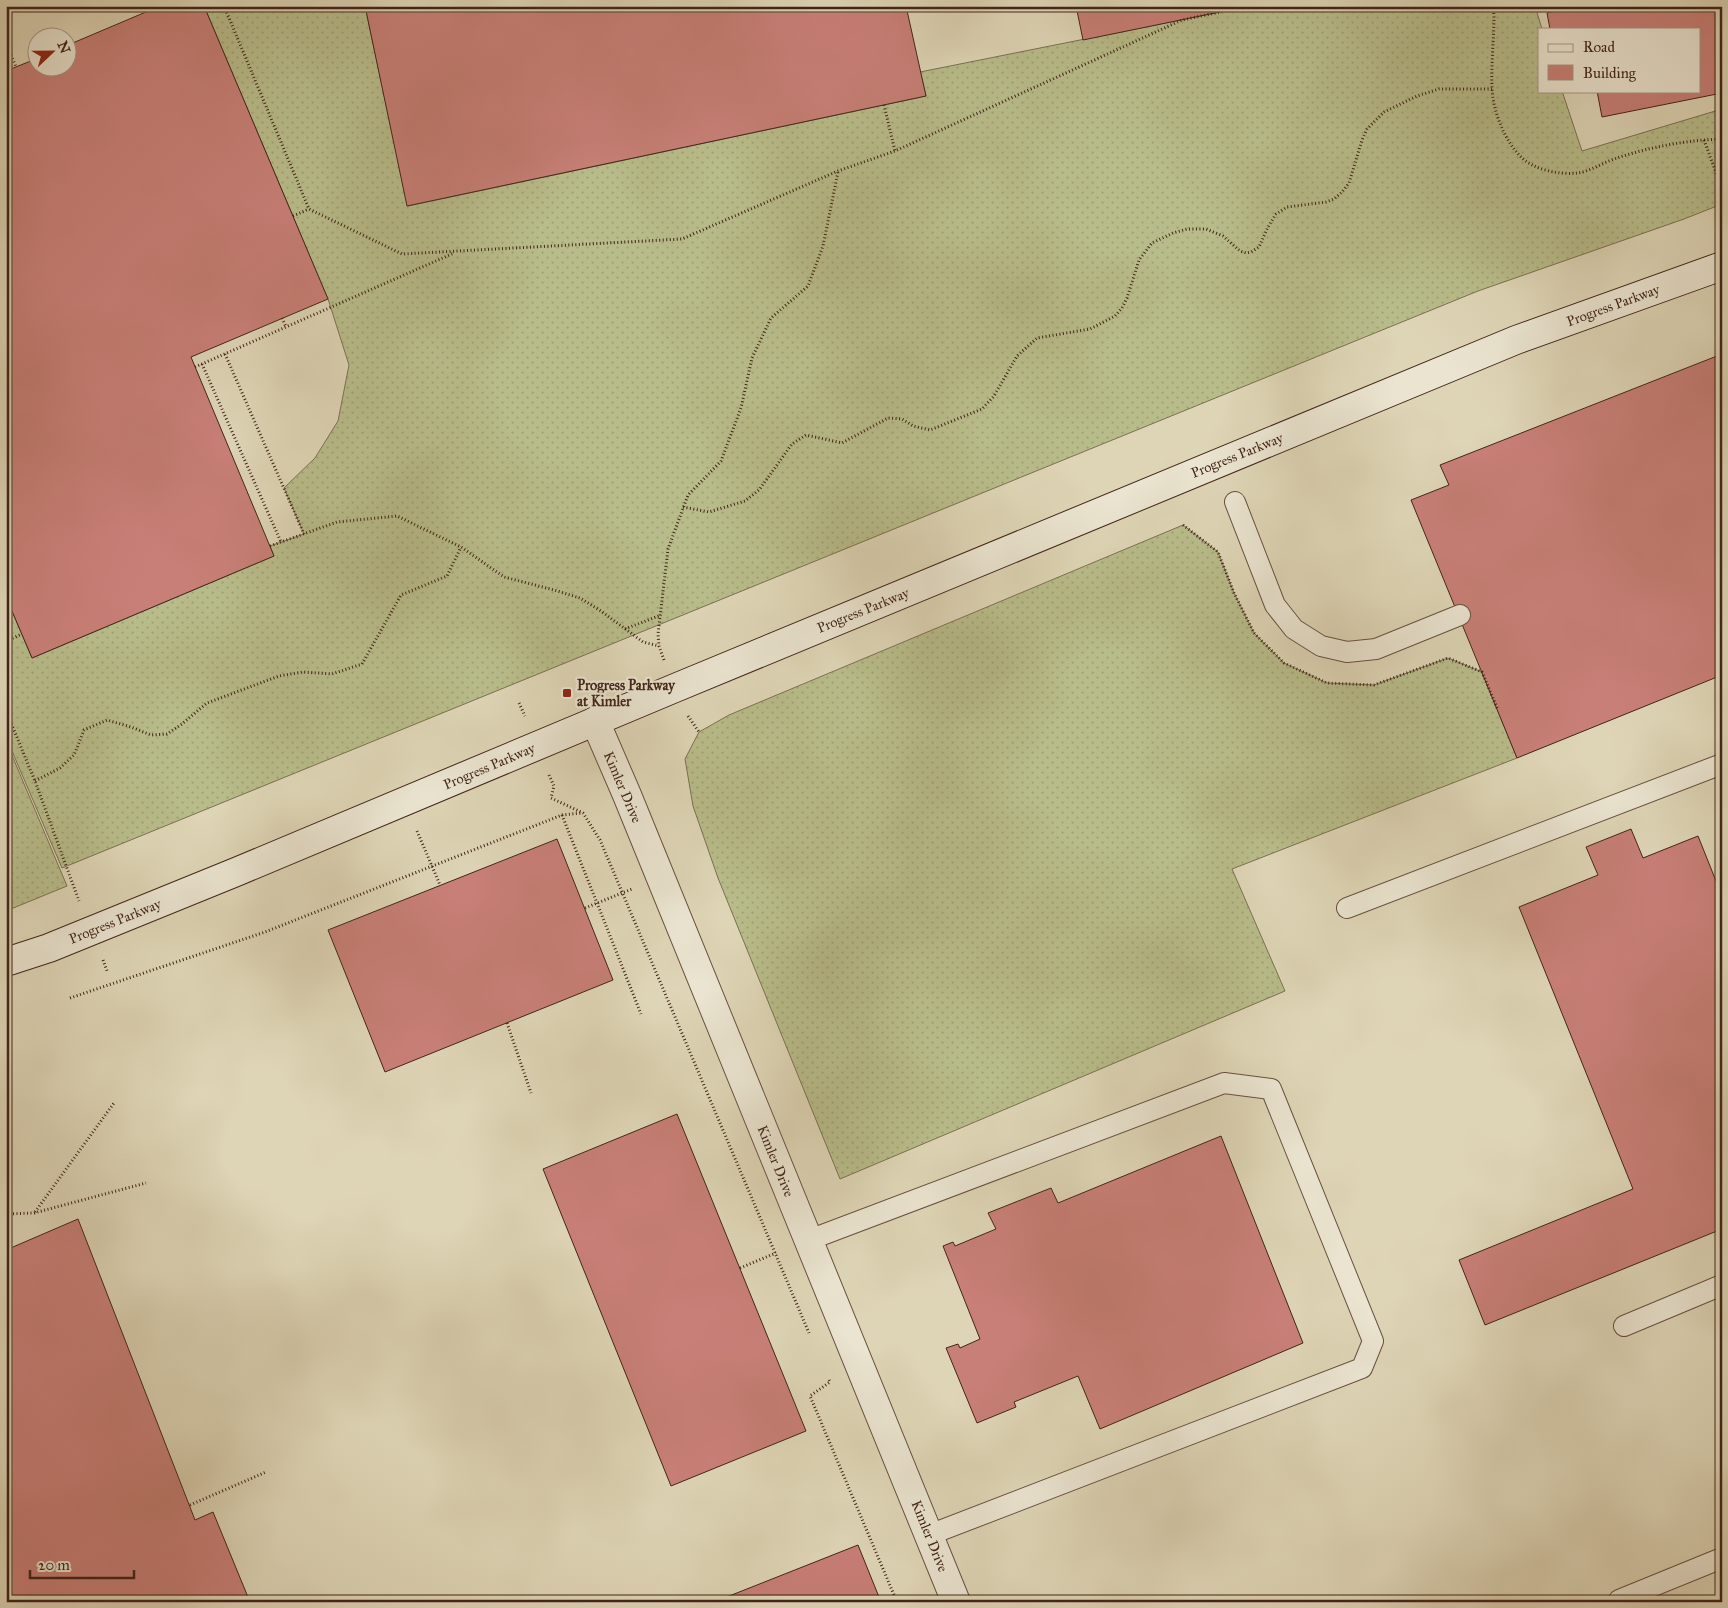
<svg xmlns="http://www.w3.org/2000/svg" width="1728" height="1608" font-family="'IM FELL Great Primer',serif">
<defs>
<pattern id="grass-dots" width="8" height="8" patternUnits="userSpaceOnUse" patternTransform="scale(1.25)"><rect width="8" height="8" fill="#b8bc8a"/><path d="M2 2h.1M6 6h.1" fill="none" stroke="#9fa176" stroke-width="1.8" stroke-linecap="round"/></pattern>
</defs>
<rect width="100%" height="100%" fill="#ded5b6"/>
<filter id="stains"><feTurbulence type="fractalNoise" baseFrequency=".004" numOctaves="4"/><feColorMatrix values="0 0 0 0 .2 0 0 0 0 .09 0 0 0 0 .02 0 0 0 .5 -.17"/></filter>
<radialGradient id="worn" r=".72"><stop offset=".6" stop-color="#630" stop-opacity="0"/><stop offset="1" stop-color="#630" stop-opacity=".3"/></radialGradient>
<g fill="url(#grass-dots)" stroke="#7d7052">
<path d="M204 6H365L408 206 926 96 920 72 1250 6H1535L1542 29H1539V91H1562L1582 151 1722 109V204L1684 219 1478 291 62 868 6 737V597L32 658 274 556 270 546 304 534 284 488 315 458 338 421 349 365 328 299Z"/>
<path d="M1183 525 1218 552 1234 593 1254 633 1284 663 1327 683 1374 685 1448 658 1482 672 1517 758 1232 869 1285 991 840 1179 718 878 693 806 685 759 699 732 729 715Z"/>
<path d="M6 741 67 886 6 911Z"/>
</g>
<g fill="#c87f77" stroke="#422419">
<path d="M160 6H204L328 299 191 357 274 556 32 658 6 597V71L38 58V68H68V45Z"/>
<path d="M365 6H906L926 96 407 206Z"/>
<path d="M1076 6H1249L1083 40Z"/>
<path d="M1580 6H1722V93L1602 117 1597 91H1699V29H1550L1547 13 1573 7 1574 11 1581 10Z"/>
<path d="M1722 354V675L1517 758 1411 500 1449 485 1440 465Z"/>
<path d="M1631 829 1643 858 1698 836 1720 891H1722V1229L1485 1325 1459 1260 1633 1189 1519 907 1598 875 1586 847Z"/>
<path d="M557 839 613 980 385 1072 328 930Z"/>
<path d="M677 1114 806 1431 671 1486 543 1169Z"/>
<path d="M1221 1136 1303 1343 1100 1429 1078 1376 1014 1402 1016 1407 977 1423 946 1348 958 1344 960 1348 980 1339 943 1246 953 1242 955 1246 996 1229 988 1213 1051 1188 1058 1203Z"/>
<path d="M78 1219 195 1520 213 1512 250 1602H6V1250Z"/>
<path d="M858 1545 881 1602H714Z"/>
</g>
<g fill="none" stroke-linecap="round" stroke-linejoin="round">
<defs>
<g id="lane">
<path d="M1235 502 1275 605 1294 629 1321 646 1347 652 1376 649 1460 615"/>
<path d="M1347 908 1722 764"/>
<path d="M809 1240 1224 1083 1271 1089 1373 1341 1362 1368 929 1535"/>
<path d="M1624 1326 1722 1285"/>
<path d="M1619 1600 1722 1558"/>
</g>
<path id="street" d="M595 721 627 795 956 1602"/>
<path id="secondary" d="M6 962 49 948 236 872 675 688 1516 340 1722 266"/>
</defs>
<use href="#lane" stroke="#695040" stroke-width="22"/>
<use href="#street" stroke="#695040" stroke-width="30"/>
<use href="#secondary" stroke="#422419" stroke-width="30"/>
<g stroke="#422419" stroke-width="3" stroke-dasharray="1 2.5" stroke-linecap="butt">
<path d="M224 6 309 209 402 254 682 239 838 171 895 151 1182 20 1249 6"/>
<path d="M1493 6 1494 15C1494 39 1491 64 1492 88 1493 111 1504 140 1521 157 1534 170 1560 175 1578 173 1591 171 1604 162 1617 158 1650 147 1687 140 1722 139"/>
<path d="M6 42 16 67"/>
<path d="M884 105 895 151"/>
<path d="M1704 140 1722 189"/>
<path d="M293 216 309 209"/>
<path d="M282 318 286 327"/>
<path d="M225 354 304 534"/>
<path d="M202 364 281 542"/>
<path d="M195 367 454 253"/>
<path d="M683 507 709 512 745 501 759 490 792 444 806 435 842 443 888 418 902 419 913 426 930 430 982 409 994 396 1017 356 1037 338 1090 329 1115 316 1122 308 1127 298 1139 260 1152 243 1173 233 1187 229H1206L1223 236 1240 251 1246 253 1251 252 1259 247 1268 227 1276 214 1287 207 1326 202 1334 199 1342 192 1349 183 1362 140 1367 129 1384 112 1417 96 1439 89H1492"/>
<path d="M1183 525 1218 552 1234 593 1254 633 1284 663 1327 683 1374 685 1448 658 1482 672 1498 710"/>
<path d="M270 546 337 522 397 516 461 547 504 577 554 590 580 598 601 611 643 642 659 646"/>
<path d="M625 629 661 615"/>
<path d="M6 641 22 634"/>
<path d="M664 660 659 646 658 634 668 549 688 495 721 461 741 408 752 358 771 318 808 286 823 246 838 172"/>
<path d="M519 703 525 716"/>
<path d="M6 711 35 781 79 901"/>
<path d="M688 716 699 732"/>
<path d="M549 775 554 786 551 798 583 813 600 840 809 1333"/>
<path d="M35 781 60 768 74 755 84 730 107 720 131 727 151 735 167 734 182 724 207 703 279 676 303 672 332 674 362 664 401 595 447 576 461 547"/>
<path d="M562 815 641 1014"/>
<path d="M417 831 440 885"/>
<path d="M585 908 632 889"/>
<path d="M103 960 107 971"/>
<path d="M70 998 265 932 562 815 581 813"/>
<path d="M507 1023 531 1093"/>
<path d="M35 1212 114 1103"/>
<path d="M6 1214 34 1213 146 1183"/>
<path d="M740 1268 776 1253"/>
<path d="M829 1380 830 1382 810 1396 897 1602"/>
<path d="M190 1505 266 1472"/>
</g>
<use href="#lane" stroke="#eae4d0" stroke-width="20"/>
<use href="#street" stroke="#eae4d0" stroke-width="28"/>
<use href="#secondary" stroke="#eae4d0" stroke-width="28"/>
</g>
<rect fill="#8f2418" stroke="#eae4d0" stroke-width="2" x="562" y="688" width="10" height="10" rx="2.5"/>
<g text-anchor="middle" stroke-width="4.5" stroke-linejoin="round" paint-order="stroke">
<g font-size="14" fill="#422419" stroke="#eae4d0">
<text transform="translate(1613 305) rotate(-20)" y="5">Progress Parkway</text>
<text transform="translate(1237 455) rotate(-22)" y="5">Progress Parkway</text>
<text transform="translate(863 610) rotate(-22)" y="5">Progress Parkway</text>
<text transform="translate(489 766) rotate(-23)" y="5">Progress Parkway</text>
<text transform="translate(623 787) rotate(67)" y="5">Kimler Drive</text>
<text transform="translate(115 921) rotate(-22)" y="5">Progress Parkway</text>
<text transform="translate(776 1161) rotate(68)" y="5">Kimler Drive</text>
<text transform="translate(930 1536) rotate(68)" y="5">Kimler Drive</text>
</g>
<g font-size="14" font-weight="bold" fill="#422419" stroke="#eae4d0" text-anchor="start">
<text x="577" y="690">Progress Parkway<tspan x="577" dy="16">at Kimler</tspan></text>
</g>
</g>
<rect width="1728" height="1608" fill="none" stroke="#ded5b6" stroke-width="25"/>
<rect x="8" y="8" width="1713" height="1593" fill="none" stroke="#422419" stroke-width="2.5"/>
<rect x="12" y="12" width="1703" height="1583" fill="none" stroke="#422419"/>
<rect x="1538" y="28" width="162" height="65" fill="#eae4d0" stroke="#a79787"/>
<rect x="1548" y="44" width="25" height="8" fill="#eae4d0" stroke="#a79787"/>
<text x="1583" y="52" font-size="15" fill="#422419">Road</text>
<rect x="1548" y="65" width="25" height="15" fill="#c87f77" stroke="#a79787"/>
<text x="1583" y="78" font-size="15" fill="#422419">Building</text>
<g transform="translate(52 52) rotate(68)"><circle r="24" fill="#eae4d0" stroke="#a79787"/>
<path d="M0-4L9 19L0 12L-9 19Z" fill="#8f2418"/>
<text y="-8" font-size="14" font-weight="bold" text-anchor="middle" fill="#422419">N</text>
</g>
<path d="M30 1570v8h104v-8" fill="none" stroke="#422419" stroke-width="2.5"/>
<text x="38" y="1570" font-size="15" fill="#422419" stroke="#eae4d0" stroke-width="4" paint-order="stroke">20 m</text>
<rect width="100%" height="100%" filter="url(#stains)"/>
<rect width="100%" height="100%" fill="url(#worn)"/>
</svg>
